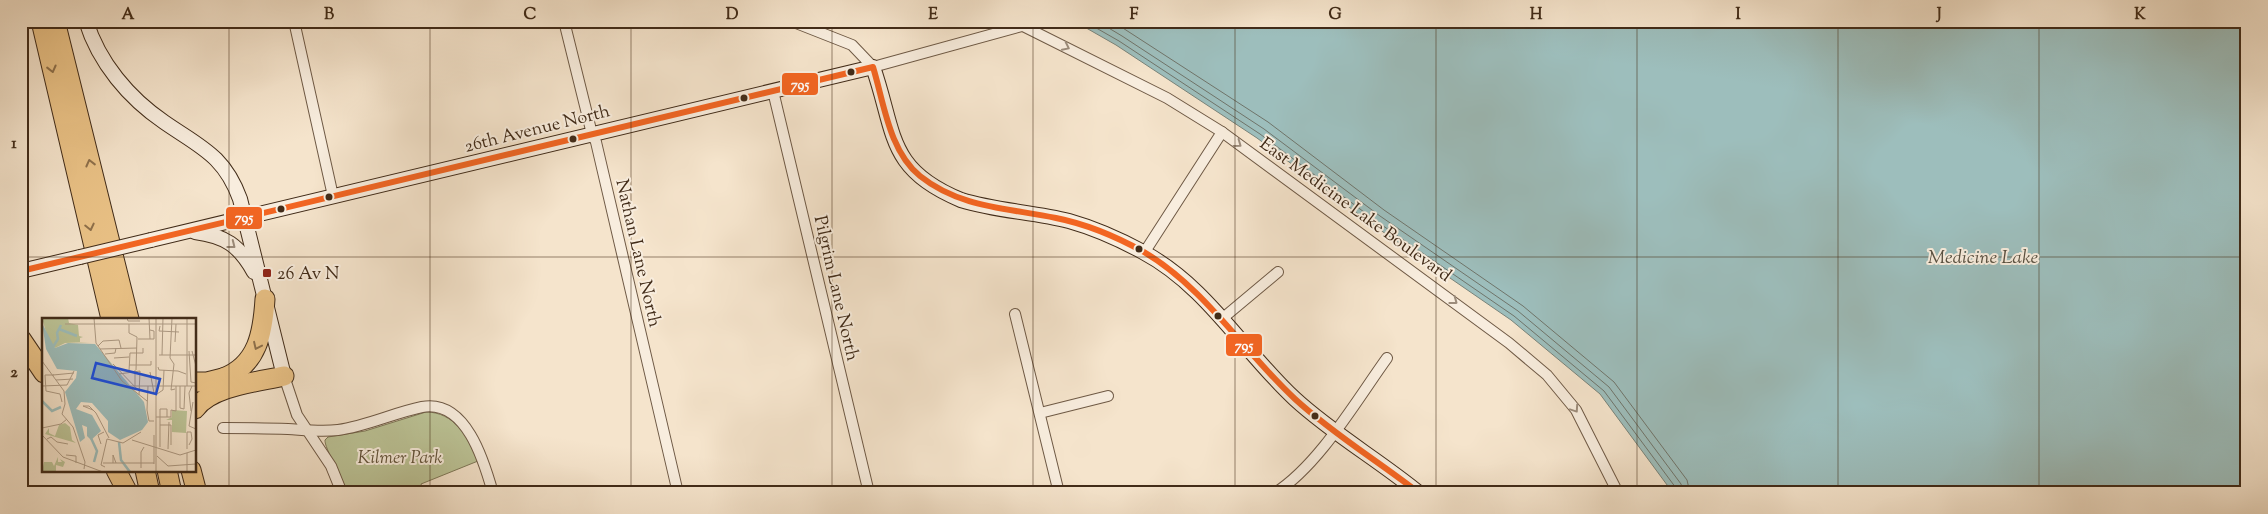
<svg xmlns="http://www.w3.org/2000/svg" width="2268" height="514" font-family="'Sorts Mill Goudy',serif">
<rect width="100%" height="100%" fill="#f5e4cc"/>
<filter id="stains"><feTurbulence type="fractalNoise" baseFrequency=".004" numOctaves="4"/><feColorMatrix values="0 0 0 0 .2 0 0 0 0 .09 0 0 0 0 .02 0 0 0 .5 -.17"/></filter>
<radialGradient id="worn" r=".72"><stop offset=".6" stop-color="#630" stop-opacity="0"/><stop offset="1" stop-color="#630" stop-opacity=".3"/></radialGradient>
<path fill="#bcc497" stroke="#7e7858" d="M426 412C454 412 469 437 478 461L421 484 424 493H347C344 480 324 448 325 440L328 437 365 431Z"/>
<path fill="#9dbebc" stroke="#78837a" d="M1074 21H2247V493H1673L1600 394 1511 320 1373 225 1257 138 1116 45Z"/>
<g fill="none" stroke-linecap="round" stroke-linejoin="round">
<g stroke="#6f746a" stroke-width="1">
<path d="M1084 21 1119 41 1260 134 1376 221 1514 316 1604 391 1676 488 1677 493"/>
<path d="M1097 21 1122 36 1264 129 1380 216 1518 311 1609 387 1681 484 1683 493"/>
<path d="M1112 21 1268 122 1384 210 1523 306 1614 382 1687 480 1690 493"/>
</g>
<defs>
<g id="street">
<path d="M294 21 333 196"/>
<path d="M564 21 592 134 596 142 678 493"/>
<path d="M791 21 852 45 873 67 1022 26"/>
<path d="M1013 21 1167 98 1222 132 1509 343 1547 375 1576 410 1618 493"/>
<path d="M773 91 869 493"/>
<path d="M1144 253 1222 132"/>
<path d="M1015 314 1059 493"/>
<path d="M1223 318 1278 272"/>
<path d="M284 376 297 415 331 466 342 493"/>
<path d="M1040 413 1108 396"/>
<path d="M223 428C245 428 267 428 288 429 305 430 321 432 338 430 367 426 393 413 422 407 466 399 484 461 493 493"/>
<path d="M1275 493C1319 465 1356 401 1387 358"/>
</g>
<g id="secondary">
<path d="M86 21C99 63 129 98 164 122 200 147 224 155 240 199L284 376"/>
<path d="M195 232C225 236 239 245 254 272"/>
<path d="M151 240 873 67C896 133 886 169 961 200 996 211 1034 212 1069 221 1094 228 1119 239 1143 252 1207 286 1243 351 1295 399 1333 434 1379 460 1419 493"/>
<path d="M21 271 80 257"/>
</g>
<g id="highway">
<path d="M41 21 111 319"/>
<path d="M55 21 129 319"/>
<path d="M21 339 44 373"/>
<path d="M223 378C258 365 263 332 265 299"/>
<path d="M195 382H207L231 376"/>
<path d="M195 409C211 386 258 382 284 376"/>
<path d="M116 470 128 493"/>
<path d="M145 470 150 493"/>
<path d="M167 470 172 493"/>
<path d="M191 470 197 493"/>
</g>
</defs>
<use href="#street" stroke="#6e5945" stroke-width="12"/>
<use href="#secondary" stroke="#412b18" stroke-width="16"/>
<use href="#highway" stroke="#412b18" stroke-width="21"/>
<use href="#street" stroke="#f8edde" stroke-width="10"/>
<use href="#secondary" stroke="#f8edde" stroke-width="14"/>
<use href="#highway" stroke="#eac286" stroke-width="19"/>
<defs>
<path id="secondary-bridge" d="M80 257 151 240"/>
</defs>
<use href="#secondary-bridge" stroke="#412b18" stroke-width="16" stroke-linecap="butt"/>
<use href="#secondary-bridge" stroke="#f8edde" stroke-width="14"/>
<defs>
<path id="bus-1" d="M21 271 873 67C884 103 889 151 920 176 960 208 1008 208 1056 218 1086 224 1117 237 1144 252 1206 289 1243 351 1295 399 1333 434 1378 461 1419 493"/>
</defs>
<use href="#bus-1" stroke="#f8edde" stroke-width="10"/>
<use href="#bus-1" stroke="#f26522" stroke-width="6"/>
</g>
<defs><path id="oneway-chevron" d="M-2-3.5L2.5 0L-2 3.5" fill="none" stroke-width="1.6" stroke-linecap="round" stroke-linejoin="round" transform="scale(1.25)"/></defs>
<g stroke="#9c8c7b">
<use href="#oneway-chevron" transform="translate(1066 47) rotate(26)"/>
<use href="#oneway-chevron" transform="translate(1238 144) rotate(36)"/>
<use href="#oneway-chevron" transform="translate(232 245) rotate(38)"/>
<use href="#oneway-chevron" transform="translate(1454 301) rotate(37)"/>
<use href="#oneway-chevron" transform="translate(1575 409) rotate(56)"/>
</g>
<g stroke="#8d6f4a">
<use href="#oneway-chevron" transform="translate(52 69) rotate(76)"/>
<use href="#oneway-chevron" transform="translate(90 163) rotate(-104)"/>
<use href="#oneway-chevron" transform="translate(90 227) rotate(77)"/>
<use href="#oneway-chevron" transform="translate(257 346) rotate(115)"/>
</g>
<path fill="none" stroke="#412b18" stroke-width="1" stroke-opacity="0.55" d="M229 21V493M430 21V493M631 21V493M832 21V493M1033 21V493M1235 21V493M1436 21V493M1637 21V493M1838 21V493M2039 21V493M21 257H2247"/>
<g fill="#412b18" stroke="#f8edde" stroke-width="2">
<circle cx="851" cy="72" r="4.5"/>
<circle cx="744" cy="98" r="4.5"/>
<circle cx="573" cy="139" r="4.5"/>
<circle cx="329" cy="197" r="4.5"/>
<circle cx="281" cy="209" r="4.5"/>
<circle cx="1139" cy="249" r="4.5"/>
<circle cx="1218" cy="316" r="4.5"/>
<circle cx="1315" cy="416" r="4.5"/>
</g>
<rect fill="#8f2418" stroke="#f8edde" stroke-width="2" x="262" y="268" width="10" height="10" rx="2.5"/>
<g text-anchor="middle" stroke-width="4" stroke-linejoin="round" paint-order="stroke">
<g font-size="18" fill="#412b18" stroke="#f8edde">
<text transform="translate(537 128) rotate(-14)" y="6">26th Avenue North</text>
<text transform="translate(1356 209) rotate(36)" y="6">East Medicine Lake Boulevard</text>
<text transform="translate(639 253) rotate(77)" y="6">Nathan Lane North</text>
<text transform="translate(837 288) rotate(77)" y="6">Pilgrim Lane North</text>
</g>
<g font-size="18" fill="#412b18" stroke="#f8edde" text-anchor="start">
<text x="277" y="279">26 Av N</text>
</g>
<g font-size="18" font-style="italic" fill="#605138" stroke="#f8edde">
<text x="400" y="463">Kilmer Park</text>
</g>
<g font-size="19" font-style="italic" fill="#585041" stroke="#f8edde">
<text x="1983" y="263">Medicine Lake</text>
</g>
</g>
<g transform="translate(42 318)">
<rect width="154" height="154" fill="#f5e4cc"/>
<path d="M0 0H26L27 5 36 7 37 18 41 19 38 20V24H48L23 25 13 30 6 21ZM130 92 145 93 144 115 130 114V102H124L130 99ZM23 105 28 109 30 122 34 125 3 116 7 110V115L13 118 17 107ZM16 139V144H20L18 141 23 144 21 149 14 147V154H0L2 144H10L12 148Z" fill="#bcc497"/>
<path d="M0 5 13 30 26 25 53 26 102 84 106 104 100 112 78 122 66 114V103L50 85 39 84 34 91 50 97 59 113 49 122 45 118V109L40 107 43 120 38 124 23 74 34 60 35 53 15 51 4 31Z" fill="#9dbebc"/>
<path fill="none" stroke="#9dbebc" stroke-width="2.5" d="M17 11 35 18M11 29 16 21 15 15 19 7M0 83 10 93 19 89M49 120 55 133 52 144M77 124 79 142 88 154"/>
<path fill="none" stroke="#ad9a84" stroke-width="1" d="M52 0 54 25 80 63 105 83M85 0 86 3H98M107 0 108 21M114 0V154M130 0 128 40 132 46M145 0V68M23 6H154M87 6V15L95 19 94 52M118 8 117 13 137 14M96 21H112V13L108 12M133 24 134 6M56 28 61 23 77 22 79 30M58 31 95 30M147 33 149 64 154 65M150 33 154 48M63 36 73 35 74 30M117 37H154M120 37 121 0M72 40 87 39M0 43 22 73 23 86 20 96 31 109 43 144 42 151M71 46 98 74M132 46 129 72 133 71M87 47H109V43M116 49 117 52 136 53 144 56M87 53 88 35H101V30M108 54 112 75M77 56 98 53 97 77M11 57 32 55M14 62 31 61M0 68 25 67 32 53M85 68H154M93 68V52M106 68 105 92 107 103H112M138 68V90L142 91 143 68M4 73 3 57H12M4 73 18 76 20 84M115 76 121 72 122 52M151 84 147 108 154 111M51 92 41 88H47L54 95 67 120M149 93 147 75 150 68M114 99H129V92L134 93V68M118 107H129V127M0 110 19 106 25 101M145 114H149L150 121 147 127M0 117 21 139 61 154M112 117V146M5 121 9 119 15 124 26 126M90 122 138 137 154 132M59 126 56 117 62 114M118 129V91H125V99M126 131 127 104M145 131V114M24 137 34 138V145M115 138 126 148 154 146M61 145H112M71 145V137L74 145M63 149 59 147 65 121 81 125 99 114M99 150V134L102 129M145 154V135"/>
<path fill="#1d4ed8" fill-opacity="0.15" stroke="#1d4ed8" stroke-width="2.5" d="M54 45 118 61 114 76 50 60Z"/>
<rect width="154" height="154" fill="none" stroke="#412b18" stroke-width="2.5"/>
</g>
<g stroke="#f8edde" stroke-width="2">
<rect x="781" y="72" width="38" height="24" rx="5" fill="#f26522"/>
<rect x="225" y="206" width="38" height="24" rx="5" fill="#f26522"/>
<rect x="1225" y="333" width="38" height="24" rx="5" fill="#f26522"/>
</g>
<g font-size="14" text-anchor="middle" font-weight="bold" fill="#fff">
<text x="800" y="89">795</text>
<text x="244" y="222">795</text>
<text x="1244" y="350">795</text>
</g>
<rect width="2268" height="514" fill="none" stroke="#f5e4cc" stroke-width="55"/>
<rect x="28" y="28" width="2212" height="458" fill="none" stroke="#412b18" stroke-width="2"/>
<g font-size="16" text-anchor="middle" font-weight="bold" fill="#412b18">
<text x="128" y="19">A</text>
<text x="329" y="19">B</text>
<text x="530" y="19">C</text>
<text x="732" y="19">D</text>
<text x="933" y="19">E</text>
<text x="1134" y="19">F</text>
<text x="1335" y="19">G</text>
<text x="1536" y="19">H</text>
<text x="1738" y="19">I</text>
<text x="1939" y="19">J</text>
<text x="2140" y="19">K</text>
<text x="14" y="148">1</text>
<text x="14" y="377">2</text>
</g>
<rect width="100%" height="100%" filter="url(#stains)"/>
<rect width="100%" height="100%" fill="url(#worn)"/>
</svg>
